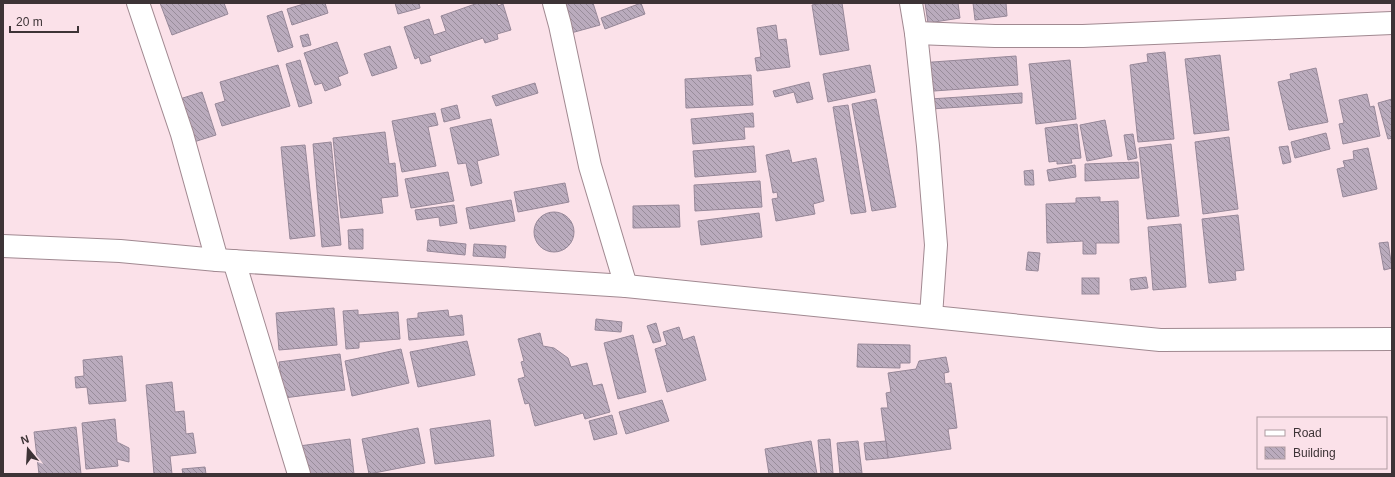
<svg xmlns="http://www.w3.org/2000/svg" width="1395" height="477" font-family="Arial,sans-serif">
<defs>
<pattern id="building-back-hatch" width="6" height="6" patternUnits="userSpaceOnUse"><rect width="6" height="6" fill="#baabbd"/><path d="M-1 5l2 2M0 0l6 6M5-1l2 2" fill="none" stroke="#988c9a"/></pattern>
</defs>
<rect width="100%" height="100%" fill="#fbe1e9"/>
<g fill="url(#building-back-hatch)" stroke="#978899">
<path d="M160 3H224L228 14 172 35Z"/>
<path d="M307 3H325L328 13 292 25 287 9Z"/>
<path d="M395 3H419L420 8 398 14Z"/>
<path d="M478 3H497L498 6 503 4 511 30 497 34 498 39 485 43 483 38 429 56 431 61 421 64 419 57 415 59 404 27 429 19 434 35 446 31 441 16Z"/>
<path d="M562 3H593L600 25 571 33Z"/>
<path d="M641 3 645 14 605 29 601 18Z"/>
<path d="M822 3H842L849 50 820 55 812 5Z"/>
<path d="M925 3H958L960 18 928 23Z"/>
<path d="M973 3H1006L1007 16 975 20Z"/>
<path d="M282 11 293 47 278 52 267 16Z"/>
<path d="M776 25 778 40 786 39 790 67 757 71 755 58 761 57 757 28Z"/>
<path d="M308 34 311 45 303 47 300 36Z"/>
<path d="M337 42 348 73 338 77 341 85 325 91 322 83 315 85 304 53Z"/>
<path d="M390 46 397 68 372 76 364 54Z"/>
<path d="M1165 52 1174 139 1138 142 1130 65 1148 62 1147 54Z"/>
<path d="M1220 55 1229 130 1194 134 1185 59Z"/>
<path d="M1016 56 1018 85 920 92 919 63Z"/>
<path d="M300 60 312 103 299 107 286 64Z"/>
<path d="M1070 60 1076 119 1036 124 1029 64Z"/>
<path d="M278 65 290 106 222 126 215 104 225 101 220 82Z"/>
<path d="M870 65 875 92 828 102 823 74Z"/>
<path d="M1316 68 1328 122 1289 130 1278 82 1291 79 1290 74Z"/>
<path d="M751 75 753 105 686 108 685 79Z"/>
<path d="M809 82 813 99 797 103 794 92 775 97 773 91Z"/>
<path d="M535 83 538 93 496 106 492 96Z"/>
<path d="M202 92 216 135 181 146 167 103Z"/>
<path d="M1022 93V103L931 109 930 99Z"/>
<path d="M1367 94 1370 107 1374 106 1380 136 1343 144 1339 124 1344 123 1339 100Z"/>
<path d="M876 99 896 207 872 211 852 104Z"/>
<path d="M1392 99V138L1388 139 1378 103Z"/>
<path d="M457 105 460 118 444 122 441 109Z"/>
<path d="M848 105 866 212 851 214 833 107Z"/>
<path d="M435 113 438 125 428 127 436 166 402 172 392 121Z"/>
<path d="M753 113 754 127H744L745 139 693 144 691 119Z"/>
<path d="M491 119 499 155 477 161 482 183 471 186 466 163 458 164 450 128Z"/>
<path d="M1105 120 1112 156 1087 161 1080 125Z"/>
<path d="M1077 124 1081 158 1071 159 1072 163 1057 164V161L1049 162 1045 128Z"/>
<path d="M385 132 389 164 395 163 398 196 381 198 383 213 341 218 333 138Z"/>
<path d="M1326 133 1330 149 1295 158 1291 142Z"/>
<path d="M1133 134 1137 158 1128 160 1124 135Z"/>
<path d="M1229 137 1238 209 1203 214 1195 142Z"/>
<path d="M331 142 341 245 322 247 313 144Z"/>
<path d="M1171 144 1179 216 1147 219 1139 148Z"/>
<path d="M305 145 315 236 290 239 281 147Z"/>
<path d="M754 146 756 172 695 177 693 151Z"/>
<path d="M1288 146 1291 162 1283 164 1279 147Z"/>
<path d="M1368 148 1377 189 1343 197 1337 169 1345 167 1343 161 1354 159 1353 151Z"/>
<path d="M789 150 792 163 816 158 824 201 813 204 815 214 776 221 772 199 778 198 777 192 773 193 766 155Z"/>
<path d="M1138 162 1139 178 1085 181V164Z"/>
<path d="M1075 165 1076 177 1049 181 1047 170Z"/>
<path d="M1033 170 1034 185H1025L1024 171Z"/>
<path d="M448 172 454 201 411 208 405 179Z"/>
<path d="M760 181 762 207 695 211 694 185Z"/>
<path d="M565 183 569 202 518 212 514 192Z"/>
<path d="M1100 197V202L1118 201 1119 243H1096V254H1083V241L1047 243 1046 204 1076 203V198Z"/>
<path d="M511 200 515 221 470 229 466 208Z"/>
<path d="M454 205 457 223 440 226 439 217 417 220 415 210Z"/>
<path d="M679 205 680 227 633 228V206Z"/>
<circle cx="554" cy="232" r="20"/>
<path d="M759 213 762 237 701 245 698 221Z"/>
<path d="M1238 215 1244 270 1235 271 1236 280 1209 283 1202 219Z"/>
<path d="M1181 224 1186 287 1153 290 1148 227Z"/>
<path d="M363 229V249H349L348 230Z"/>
<path d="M428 240 466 244 465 255 427 251Z"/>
<path d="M1388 242 1392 268 1384 270 1379 243Z"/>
<path d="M474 244 506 246 505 258 473 256Z"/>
<path d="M1028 252 1040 253 1038 271 1026 270Z"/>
<path d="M1146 277 1148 288 1131 290 1130 279Z"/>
<rect x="1082" y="278" width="17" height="16"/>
<path d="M334 308 337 345 279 350 276 313Z"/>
<path d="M358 310V315L398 312 400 339 359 342V348L346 349 343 311Z"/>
<path d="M448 310 449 317 462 315 464 335 409 340 407 319 418 318V313Z"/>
<path d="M596 319 622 322 621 332 595 330Z"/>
<path d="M656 323 661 341 653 343 647 326Z"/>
<path d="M679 327 683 340 694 336 706 380 667 392 655 349 667 345 663 332Z"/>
<path d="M540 333 543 346 554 348 568 358 571 367 587 363 593 386 602 384 610 412 585 419 583 413 535 426 529 403 525 404 518 379 525 377 521 362 524 361 518 339Z"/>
<path d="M633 335 646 392 618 399 604 343Z"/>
<path d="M467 341 475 375 418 387 410 352Z"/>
<path d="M858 344 910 345V363H900V368L857 367Z"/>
<path d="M401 349 409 383 352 396 345 361Z"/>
<path d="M340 354 345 390 284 398 279 362Z"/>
<path d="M122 356 126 401 89 404 87 387 76 388 75 377 84 376 83 360Z"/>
<path d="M946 357 949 372 944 373 945 384 951 383 957 428 948 429 951 449 888 458 881 408H888L886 393 891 392 888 373 916 369 919 361Z"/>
<path d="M172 382 175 412 184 411 186 434 193 433 196 453 170 456 172 474H154L146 385Z"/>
<path d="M662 400 669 421 626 434 619 412Z"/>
<path d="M612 415 617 434 594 440 589 421Z"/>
<path d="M115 419 117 442 129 448V462L117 459 118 466 86 469 82 423Z"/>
<path d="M490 420 494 456 435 464 430 429Z"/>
<path d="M76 427 81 474H39L34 432Z"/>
<path d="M418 428 425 463 369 474 362 439Z"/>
<path d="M350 439 354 474H295L292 447Z"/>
<path d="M830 439 833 473 821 474 818 440Z"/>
<path d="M811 441 817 474H769L765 449Z"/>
<path d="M858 441 862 473 840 474 837 443Z"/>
<path d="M886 441 888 458 866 460 864 443Z"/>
<path d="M205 467 206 474H183L182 469Z"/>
</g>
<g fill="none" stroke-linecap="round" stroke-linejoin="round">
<defs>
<g id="minor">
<path d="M138 3 182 134 217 260"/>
<path d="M554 3 560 25 590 166 626 286"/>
<path d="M911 3 916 33 928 146 936 245 931 316"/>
<path d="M916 33 995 36H1083L1392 23"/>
<path d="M3 246 120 251 217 260 626 286 1160 340 1392 339"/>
<path d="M234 261 299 474"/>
</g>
</defs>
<use href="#minor" stroke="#a18991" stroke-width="24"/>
<use href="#minor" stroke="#fff" stroke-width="22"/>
</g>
<rect width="1395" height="477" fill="none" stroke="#3d3336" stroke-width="8"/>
<rect x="1257" y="417" width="130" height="52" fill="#fbe1e9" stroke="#af9ba1"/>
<rect x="1265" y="430" width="20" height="6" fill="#ffffff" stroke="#af9ba1"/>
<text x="1293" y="437" font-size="12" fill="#3d3336">Road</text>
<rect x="1265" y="447" width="20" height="12" fill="url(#building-back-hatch)" stroke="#af9ba1"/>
<text x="1293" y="457" font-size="12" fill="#3d3336">Building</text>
<g transform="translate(28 449) rotate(342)" stroke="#fbe1e9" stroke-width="3" paint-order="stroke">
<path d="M0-3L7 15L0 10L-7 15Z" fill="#3d3336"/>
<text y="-6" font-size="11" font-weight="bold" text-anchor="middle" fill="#3d3336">N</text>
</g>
<path d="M10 26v6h68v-6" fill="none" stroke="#3d3336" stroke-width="2"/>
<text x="16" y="26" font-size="12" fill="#3d3336" stroke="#fbe1e9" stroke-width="3" paint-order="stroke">20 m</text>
</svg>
